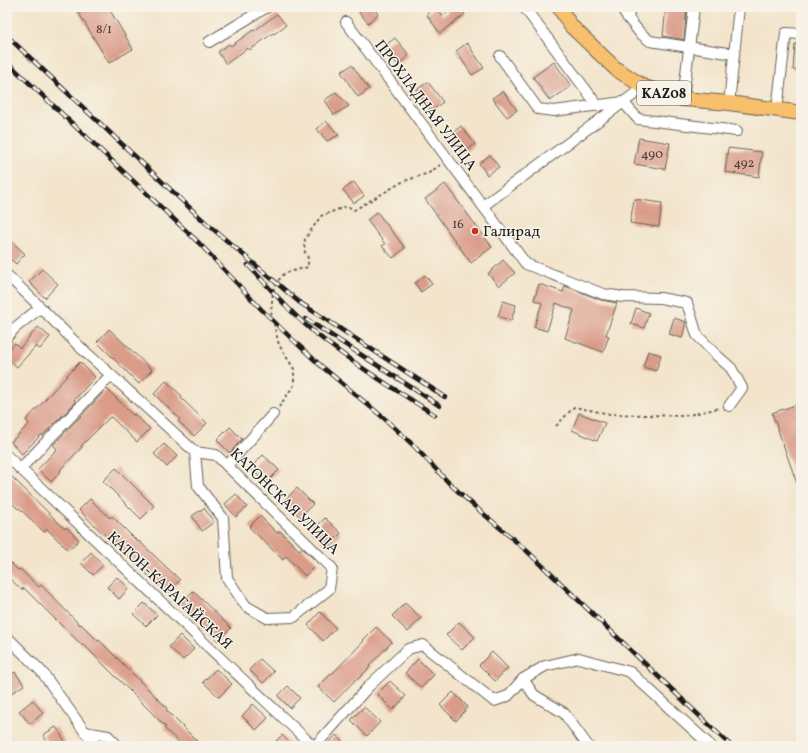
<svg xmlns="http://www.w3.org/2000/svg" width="808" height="753" font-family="Vollkorn,serif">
<rect width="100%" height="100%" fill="#f7f3e8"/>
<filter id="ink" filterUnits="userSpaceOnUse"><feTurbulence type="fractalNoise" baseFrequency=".025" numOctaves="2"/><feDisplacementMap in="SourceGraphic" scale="8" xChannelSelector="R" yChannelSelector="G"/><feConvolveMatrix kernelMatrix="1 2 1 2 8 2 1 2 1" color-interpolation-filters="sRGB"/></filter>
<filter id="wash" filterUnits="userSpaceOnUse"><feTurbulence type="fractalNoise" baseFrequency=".012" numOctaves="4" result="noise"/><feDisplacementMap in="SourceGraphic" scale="16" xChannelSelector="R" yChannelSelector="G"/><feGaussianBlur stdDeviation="0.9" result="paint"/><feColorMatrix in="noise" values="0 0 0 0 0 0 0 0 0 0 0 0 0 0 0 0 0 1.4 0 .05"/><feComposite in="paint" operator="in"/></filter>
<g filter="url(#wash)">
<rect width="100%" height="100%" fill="#f3e4cb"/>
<g id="blocks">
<g fill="#da9c89">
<path d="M75 7H108L133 49 109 63Z"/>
<path d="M355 7H373L378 14 368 23Z"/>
<path d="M435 7H436L443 16 454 7H459L465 14 440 33 426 14Z"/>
<path d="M666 7H687L684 40 663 36Z"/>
<path d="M277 14 286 25 274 34 273 33 250 50 248 48 226 64 218 52 229 44 231 46 253 30 254 31Z"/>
<path d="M395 38 409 55 398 65 383 47Z"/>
<path d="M467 43 484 68 472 75 456 51Z"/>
<path d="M795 44H801V71L793 70Z"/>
<path d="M554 62 571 86 550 101 533 77Z"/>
<path d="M352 65 369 89 358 97 341 72Z"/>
<path d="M428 82 443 102 431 111 416 90Z"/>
<path d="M503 91 517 110 507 117 492 98Z"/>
<path d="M336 92 349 106 334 115 325 100Z"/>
<path d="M326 121 339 135 327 141 317 129Z"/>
<path d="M461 126 475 144 463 154 448 136Z"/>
<path d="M639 138 670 143 665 169 634 164Z"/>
<path d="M728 148 762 152 759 177 725 172Z"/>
<path d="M490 155 499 167 487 175 479 163Z"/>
<path d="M354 182 364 196 354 203 343 190Z"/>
<path d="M445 184 492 247 471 263 425 199Z"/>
<path d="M634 199 662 203 659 227 630 223Z"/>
<path d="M377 212 405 248 393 258 382 246 385 244 367 220Z"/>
<path d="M7 237 25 254 16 264 7 256Z"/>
<path d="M503 260 515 273 499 286 488 274Z"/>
<path d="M42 269 58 284 45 298 29 282Z"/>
<path d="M425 275 432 284 421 292 415 283Z"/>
<path d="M539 284 563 292 565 286 601 300 617 303 606 335 609 336 603 352 565 338 574 310 556 303 547 331 534 327 542 303 534 300Z"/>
<path d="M503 301 516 305 511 321 498 316Z"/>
<path d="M636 308 649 313 644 328 631 324Z"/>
<path d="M674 318 686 322 682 338 669 334Z"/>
<path d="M38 327 50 337 40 349 36 346 17 367 7 358V352L15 343 20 348Z"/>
<path d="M109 329 152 370 139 384 97 342Z"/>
<path d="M648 351 661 355 656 371 643 367Z"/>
<path d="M80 362 95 377 74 400 76 402 43 435H41L22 454 11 442 29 424 26 420 46 399V398L67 376V375Z"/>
<path d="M166 381 182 396 181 398 207 423 194 436 178 421 180 419 154 394Z"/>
<path d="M107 389 133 415 134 414 150 429 137 442 111 417 110 418V417L81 446 82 447 60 470 61 471 51 482 38 469 57 449 53 445Z"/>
<path d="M801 403V492H800L772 413Z"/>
<path d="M579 413 605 423 597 441 572 430Z"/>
<path d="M230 427 242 439 230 453 217 440Z"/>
<path d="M164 444 177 456 167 467 154 454Z"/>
<path d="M263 455 279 470 266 483 250 468Z"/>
<path d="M116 468 154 506 141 519 103 481Z"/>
<path d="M7 472 65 529 66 527 79 540 68 550 47 529 44 532 19 508 18 509 7 498Z"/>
<path d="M297 488 313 504 300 517 284 501Z"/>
<path d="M236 494 247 507 236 517 225 504Z"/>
<path d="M90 499 110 518 112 516 138 542 139 541 180 580 167 594 116 544 115 545 79 510Z"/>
<path d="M204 508 214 522 202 531 192 516Z"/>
<path d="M260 516 277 533 280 531 299 550 302 548 318 563 305 576 286 556 283 560 249 527Z"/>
<path d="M325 518 341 533 328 546 312 531Z"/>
<path d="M91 552 103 565 93 575 81 563Z"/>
<path d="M7 559 18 570 20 569 39 587 41 585 80 625 81 624 98 641 99 640 167 708 166 710 202 746H183L164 728 166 727 84 645 83 646 62 626 24 588 22 590 7 576Z"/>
<path d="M117 577 129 588 119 599 107 587Z"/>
<path d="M193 591 231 628 218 641 180 605Z"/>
<path d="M144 603 157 615 146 626 133 614Z"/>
<path d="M405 603 421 618 408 632 392 616Z"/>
<path d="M320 612 336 628 323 641 308 625Z"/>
<path d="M459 622 475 637 462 650 446 635Z"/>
<path d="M376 627 392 642 369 666 370 667 357 680 356 679 334 702 318 687 331 674H332L364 641 363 640Z"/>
<path d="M180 635 194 649 183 660 169 647Z"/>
<path d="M492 652 508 668 495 681 479 665Z"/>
<path d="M260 659 274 672 263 683 249 670Z"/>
<path d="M418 659 434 675 421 688 405 673Z"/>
<path d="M216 669 232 684 219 697 203 682Z"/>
<path d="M15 672 24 685 7 696V677Z"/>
<path d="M390 681 406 696 393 710 377 694Z"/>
<path d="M288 686 300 698 290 708 278 696Z"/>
<path d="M453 692 468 707 456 721 440 705Z"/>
<path d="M33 700 43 713 30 724 19 711Z"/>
<path d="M253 704 268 718 256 730 242 716Z"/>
<path d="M364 707 380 722 367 736 351 720Z"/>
<path d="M56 727 66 743 60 746H50L43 735Z"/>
<path d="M282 735 293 746H271Z"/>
<path d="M336 735 347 746H325Z"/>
</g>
</g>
</g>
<g filter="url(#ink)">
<use href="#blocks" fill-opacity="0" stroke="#676259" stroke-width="1"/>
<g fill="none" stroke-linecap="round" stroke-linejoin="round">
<defs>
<g id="minor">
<path d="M524 7 598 106"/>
<path d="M621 7 628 18 630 7"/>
<path d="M628 18 640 33 650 41 734 54"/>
<path d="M346 22 526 264 603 294 623 297 660 298 687 303 697 335 714 353 731 368 742 388 729 406"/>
<path d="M209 42 267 7"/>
<path d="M500 56 538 109 554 111 623 102 638 119 737 131"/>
<path d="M683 99 694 7"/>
<path d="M729 103 739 7"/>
<path d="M777 110 786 33 801 34"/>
<path d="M483 206 644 87"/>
<path d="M7 275 32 299 81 348 111 375 20 469"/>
<path d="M7 337 16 327 40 308"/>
<path d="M111 375 195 452 216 455 332 568 329 589 294 617 267 618 246 606 227 578 223 518 198 486 195 452"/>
<path d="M7 456 313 746"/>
<path d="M227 466 273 414"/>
<path d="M7 637 42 672 85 732 97 746"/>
<path d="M523 679 534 695 564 713 588 746"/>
<path d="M85 732 108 736 118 746"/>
<path d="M315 746 369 686 408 649 423 645 494 701 508 696 523 679 545 666 579 658 630 672 711 746"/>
</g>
<path id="highway" d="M559 7 571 26 616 69 644 87 683 99 729 103 801 113"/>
</defs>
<use href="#minor" stroke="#676259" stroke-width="12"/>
<use href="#highway" stroke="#676259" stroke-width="16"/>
<g stroke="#676259" stroke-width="2" stroke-dasharray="3 3" stroke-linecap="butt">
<path d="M279 407 294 385V369L279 345 271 312 273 292 276 283 285 273 308 267V258L304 250 305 239 321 216 347 206 354 210 404 181 429 173 440 165"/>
<path d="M556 426 574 407 610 414 684 416 720 408"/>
</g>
<use href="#minor" stroke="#fff" stroke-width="10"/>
<use href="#highway" stroke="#f8bf6c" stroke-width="14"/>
<defs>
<g id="rail">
<path d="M7 36 206 223 299 302 445 397"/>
<path d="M7 62 199 243 261 309 292 339 320 365 385 419 413 445 448 482 472 504 527 551 731 746"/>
<path d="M248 265C270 288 290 313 315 333 352 363 394 389 435 415"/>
<path d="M306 319 440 406"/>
</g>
</defs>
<use href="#rail" stroke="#1c1c1c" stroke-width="4.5"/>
<use href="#rail" stroke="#f7f3e8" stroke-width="3" stroke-dasharray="9" stroke-linecap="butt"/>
</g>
</g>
<circle fill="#c8321e" stroke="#f7f3e8" stroke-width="1.5" cx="475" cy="231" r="4"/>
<g text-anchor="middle" stroke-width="3" stroke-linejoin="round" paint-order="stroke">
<g font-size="13" fill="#4c3c37">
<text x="104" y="33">8/1</text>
<text x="652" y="158">490</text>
<text x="744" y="167">492</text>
<text x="458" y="228">16</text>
</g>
<rect fill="#f7f3e8" stroke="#5e5c59" stroke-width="1" x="637" y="81" width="54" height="24" rx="3"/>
<g font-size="14" font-weight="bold" fill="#1c1c1c">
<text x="664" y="98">KAZ08</text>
</g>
<g font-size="15" fill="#1c1c1c" stroke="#f7f3e8">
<text transform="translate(426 105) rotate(53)" y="5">ПРОХЛАДНАЯ УЛИЦА</text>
<text transform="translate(285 501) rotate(44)" y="5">КАТОНСКАЯ УЛИЦА</text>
<text transform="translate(170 590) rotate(43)" y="5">КАТОН-КАРАГАЙСКАЯ</text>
</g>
<g font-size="15" fill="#1c1c1c" stroke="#f7f3e8" text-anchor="start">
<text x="483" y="236">Галирад</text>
</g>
</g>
<rect width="808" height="753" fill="none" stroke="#f7f3e8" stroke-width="24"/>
</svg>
